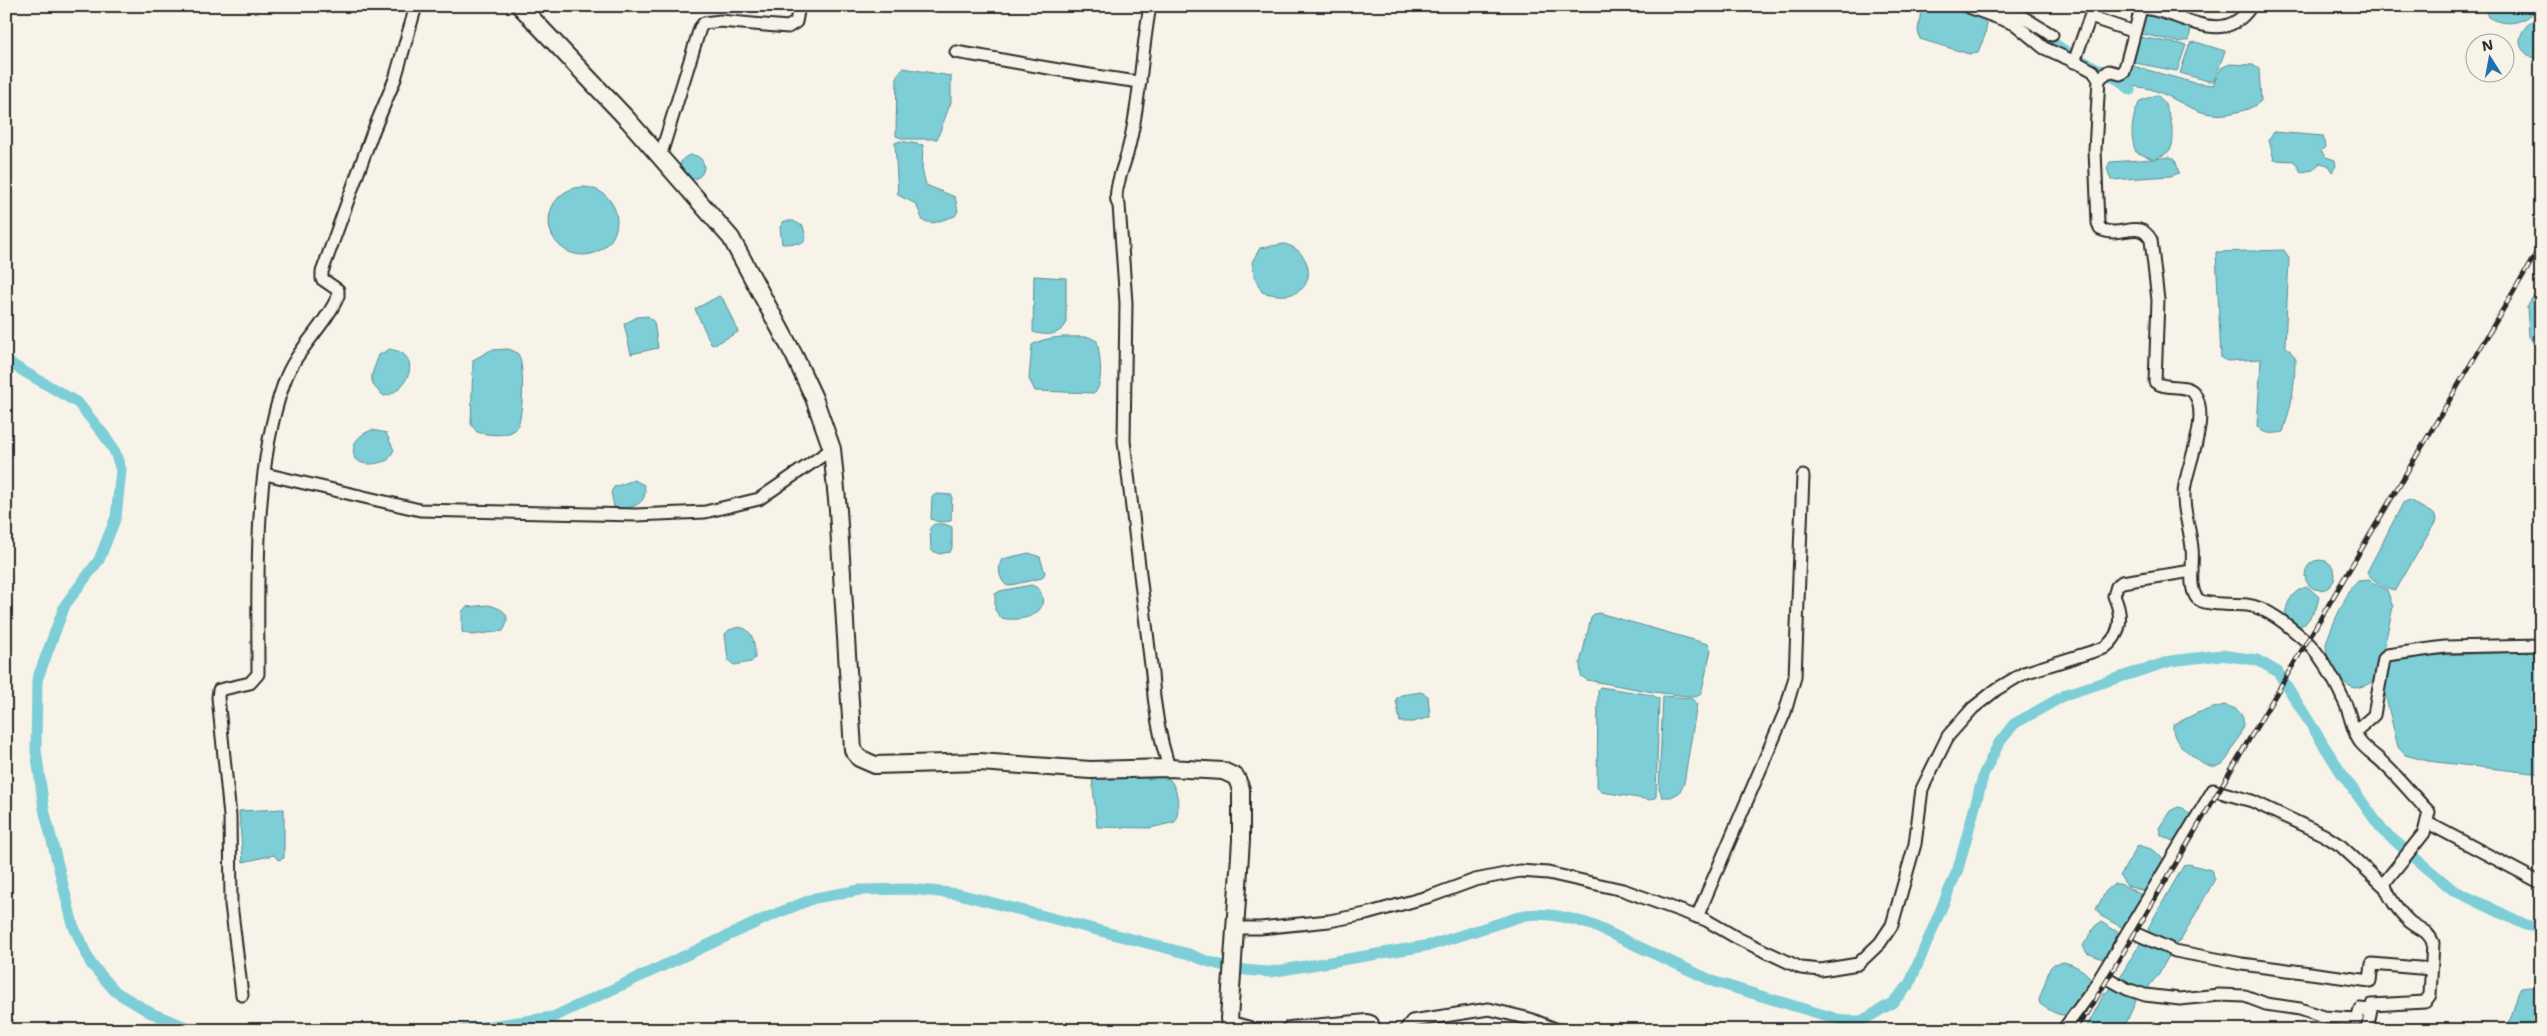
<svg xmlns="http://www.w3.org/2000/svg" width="2547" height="1036" font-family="'Shantell Sans',sans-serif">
<rect width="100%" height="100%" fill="#f7f3e8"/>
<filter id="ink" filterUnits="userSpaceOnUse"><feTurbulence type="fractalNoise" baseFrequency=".02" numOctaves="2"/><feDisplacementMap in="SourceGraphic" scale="10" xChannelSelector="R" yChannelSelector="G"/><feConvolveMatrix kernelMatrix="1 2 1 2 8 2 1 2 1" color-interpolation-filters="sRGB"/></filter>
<g filter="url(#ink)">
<g fill="#7dced7" stroke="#5c8d92">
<path d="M1922 6H1952L1983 19 1987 24 1985 35 1978 52 1969 54 1920 39 1918 30Z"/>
<path d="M2484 6H2539C2528 23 2506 28 2488 17Z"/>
<path d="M2145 11 2191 27 2189 40 2179 42 2137 33Z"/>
<path d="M2541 15V61C2510 52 2516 28 2541 15Z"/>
<path d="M2139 37 2186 45 2177 71 2130 62Z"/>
<path d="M2196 42 2225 51 2214 81H2208L2180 73 2189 46 2191 43Z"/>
<path d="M2230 64 2253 65 2259 69 2261 101C2254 107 2247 110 2237 112 2198 122 2183 99 2150 89 2143 87 2135 87 2127 85L2124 80 2128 68 2133 66 2195 83 2213 85 2221 68Z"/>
<path d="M903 68 951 76V102L937 139H904L896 136 897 75Z"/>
<path d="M2156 95C2168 99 2177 137 2171 148 2168 154 2161 156 2155 159L2170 157 2175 159 2179 173 2171 176 2111 180 2107 168 2110 162 2153 159 2136 152C2129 136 2132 116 2140 101Z"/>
<path d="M2274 132 2323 136 2325 147 2321 151 2326 157 2335 160 2336 166 2332 172 2328 165 2320 163 2313 170 2301 172 2294 161 2274 160 2269 140Z"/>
<path d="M900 141 923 145 922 169 926 185 955 197 958 211 955 216 933 223 923 221 916 204 898 195 895 143Z"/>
<circle cx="692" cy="167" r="12"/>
<circle cx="583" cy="221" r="34"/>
<path d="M784 221H793L803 226 806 238 803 243 782 244 780 227Z"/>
<path d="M1283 244C1317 248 1323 310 1262 292L1254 276 1252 262 1260 248Z"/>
<path d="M2284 250 2289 258 2285 345 2295 357C2295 387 2292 404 2283 432 2273 434 2263 435 2257 426L2261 359 2227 361 2221 358 2216 252Z"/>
<path d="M1034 276 1066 278V324C1059 336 1045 336 1033 332Z"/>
<path d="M2541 283V356L2529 336 2527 307Z"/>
<path d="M719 296 723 299 738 332 714 345 711 344 695 309Z"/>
<path d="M648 316 654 322 658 348 631 354 624 324 637 317Z"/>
<path d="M1089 337 1097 341C1100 355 1104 382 1095 393L1035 391 1029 379 1032 345C1048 335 1070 337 1089 337Z"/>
<path d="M390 349C393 350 399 351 402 353 421 366 401 394 384 396 365 381 372 375 379 355Z"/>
<path d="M508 349C511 350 515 351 518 354 525 363 524 423 515 430 505 437 487 435 477 432L471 424 473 360 491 350Z"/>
<path d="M372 430 386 433 394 450 388 460C377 464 365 467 355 459 350 444 358 435 372 430Z"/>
<path d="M634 480 644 485C649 503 634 507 620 510L614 507 611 492 614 487Z"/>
<path d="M938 494 952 495 951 521 939 522 931 519 932 496Z"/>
<path d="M2409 500 2435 515 2436 521 2396 590C2387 590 2371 580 2367 572L2403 503Z"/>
<path d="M934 524H945L952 527V548L950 552 939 554 931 550 930 528Z"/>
<path d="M1029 553 1040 557 1045 573 1042 578 1007 586C999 579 997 568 1002 559Z"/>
<circle cx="2320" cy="575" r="15"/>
<path d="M2369 580 2387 590 2393 607 2378 674C2373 684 2365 686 2355 688 2338 684 2326 661 2326 645 2327 635 2346 596 2352 586L2358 581Z"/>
<path d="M1031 585C1037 587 1040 589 1042 596 1047 617 1018 622 1001 618L995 610V594L1000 591Z"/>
<path d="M2308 587 2319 597 2316 609 2305 624 2295 627 2285 619C2285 605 2292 589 2308 587Z"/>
<path d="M488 605C503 608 513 615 503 631L472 635 462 632V612L466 607Z"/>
<path d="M1599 613 1708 644 1711 650 1701 694 1696 697 1653 692 1587 680 1581 676 1580 663 1591 618 1594 614Z"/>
<path d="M739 627C754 629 755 645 755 658L751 662 734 665 728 660 725 634 729 630Z"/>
<path d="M2541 651V774L2428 761 2405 755 2398 747 2384 690 2389 657Z"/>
<path d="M1600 687 1652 695 1659 699 1656 797 1650 800 1602 792 1597 788 1598 690Z"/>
<path d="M1421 692 1428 696 1430 717 1413 722H1400L1396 699 1401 695Z"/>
<path d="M1663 696 1691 698 1697 704 1684 783 1679 793 1671 797H1662L1659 789Z"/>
<path d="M2224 705C2252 711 2244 728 2234 746 2230 753 2226 765 2217 766 2207 768 2197 759 2189 753 2180 746 2172 738 2173 725L2197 713Z"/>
<path d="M1166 776C1178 785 1181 808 1175 822L1150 828 1097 827 1092 777Z"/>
<path d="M2178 807 2183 808 2193 817 2176 843 2161 835 2159 828 2170 811Z"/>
<path d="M284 809V858L278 860 274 855 243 862 239 811Z"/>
<path d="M2138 845 2151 849 2165 860 2147 892 2127 886 2120 876Z"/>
<path d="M2188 864 2211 870 2215 879 2181 940 2174 945 2150 935 2148 928 2184 865Z"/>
<path d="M2114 884H2120L2146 897 2123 928 2101 916 2096 909 2106 891Z"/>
<path d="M2101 922 2121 934 2105 960 2087 953 2083 946 2095 926Z"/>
<path d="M2141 942 2168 953 2169 956 2158 975 2146 990 2121 982 2120 977Z"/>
<path d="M2064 962C2074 965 2089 971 2091 982 2088 991 2073 1017 2062 1015 2055 1014 2046 1008 2040 1004L2039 1000 2050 968 2054 964Z"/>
<path d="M2113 987 2130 993 2136 1001 2123 1030H2085L2104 994Z"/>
<path d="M2529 987 2541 989V1030H2507L2519 991 2521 988Z"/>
</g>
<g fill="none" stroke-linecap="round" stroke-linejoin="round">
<g stroke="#7dced7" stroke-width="11">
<path d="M1985 6 2026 25 2073 56 2119 80 2131 90"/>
<path d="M6 361 78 403 104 435 115 452 121 470 116 517 99 560 65 605 37 680 36 750 44 809 73 925 91 964 116 992 151 1013 194 1030"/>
<path d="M463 1030 553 1017 768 917 815 898 860 890 910 889 959 894 1189 954C1216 966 1240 971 1270 972L1431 945 1525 915C1548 912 1570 918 1592 925L1715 982 1844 1021H1861L1872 1015 1892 1003 1909 985 1958 869 1984 773 1999 743 2014 724 2067 694 2171 661 2221 655 2257 660 2278 672 2340 771 2383 831 2453 890 2526 925 2541 928"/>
</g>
<defs>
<g id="street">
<path d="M1150 6C1141 55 1140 106 1127 154 1124 165 1111 197 1119 205L1126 303 1124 441 1152 674C1154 707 1159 736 1169 768"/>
<path d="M1966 6 2015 24 2044 48 2082 65 2093 71 2099 79 2095 150 2098 223 2100 229C2121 239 2139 218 2151 240L2158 300 2155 382C2165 390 2187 383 2194 393 2210 415 2189 461 2185 485 2181 506 2190 527 2192 548 2194 563 2188 584 2196 597 2201 606 2236 604 2247 605 2267 607 2290 627 2305 640 2322 655 2336 683 2345 703 2351 715 2352 731 2360 742 2367 751 2378 757 2385 765 2401 780 2414 797 2429 812L2424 833 2385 882C2385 894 2401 914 2410 922 2420 930 2428 930 2433 943L2430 995 2425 1002 2372 1005 2367 1030"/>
<path d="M1996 6 2021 16 2052 35"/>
<path d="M956 52C1017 62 1078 75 1140 82"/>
<path d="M2074 62 2090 17 2134 32"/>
<path d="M2099 79 2109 71 2120 74 2124 72 2141 8C2179 9 2222 51 2251 6"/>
<path d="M660 157 700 28 704 23 720 21 788 27 796 22 799 6"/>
<path d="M265 474 420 510 636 515 705 512 759 499 832 449"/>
<path d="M2356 731 2374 715 2384 659 2387 655 2445 647 2541 645"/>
<path d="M2428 823 2541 883"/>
<path d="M1697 917 1785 712 1795 677 1803 476"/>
<path d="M1235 928H1260L1329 921 1366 914 1431 896 1475 880 1520 871 1548 873 1623 890 1706 920 1739 939 1801 968 1821 970 1858 964 1880 943 1892 925 1915 844 1922 789 1948 736 1973 708 1997 689 2024 673 2104 648C2122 635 2123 616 2114 596L2117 586 2122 582 2192 571"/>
<path d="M2139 935 2175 951 2242 964 2370 981 2372 964 2431 969"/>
<path d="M2102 975 2127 989 2145 995 2180 999 2219 995 2245 996 2266 1004 2300 1009 2323 1017 2357 1019 2360 1009 2370 1010"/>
<path d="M242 995 231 904 230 816 218 697 219 690 250 683 258 674C258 583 253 469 284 383 295 350 325 327 338 296V290L322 279V272L372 134 395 79 416 6"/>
<path d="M1405 1030 1412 1021 1489 1009 1530 1019 1558 1030"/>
<path d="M2063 1030 2092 991 2213 790 2252 801 2324 835 2341 846 2385 887"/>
</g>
<g id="secondary">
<path d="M520 6 628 120 731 238 794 355 814 398 832 449 838 510 853 750 859 758 875 765 980 762 1090 770 1169 768 1223 771 1236 777 1241 789V840L1229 1019 1231 1025 1249 1030"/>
<path d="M1290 1030 1367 1023 1370 1024 1371 1030"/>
</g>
</defs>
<use href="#street" stroke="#2b2b2b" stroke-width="15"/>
<use href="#secondary" stroke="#2b2b2b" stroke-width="20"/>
<use href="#street" stroke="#f7f3e8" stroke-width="11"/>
<use href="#secondary" stroke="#f7f3e8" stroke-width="16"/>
<defs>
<path id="rail" d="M2073 1030 2087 1014 2541 245"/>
</defs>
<use href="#rail" stroke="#2b2b2b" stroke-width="5"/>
<use href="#rail" stroke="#f7f3e8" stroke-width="3" stroke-dasharray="9" stroke-linecap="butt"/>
</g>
</g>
<rect width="2547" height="1036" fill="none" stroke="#f7f3e8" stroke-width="25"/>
<rect x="12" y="12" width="2522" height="1011" fill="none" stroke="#2b2b2b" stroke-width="2" filter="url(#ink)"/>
<g transform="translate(2490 58) rotate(349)"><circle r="24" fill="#f7f3e8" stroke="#a5a39c"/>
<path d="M0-4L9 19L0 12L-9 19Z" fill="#1f6fb2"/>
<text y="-8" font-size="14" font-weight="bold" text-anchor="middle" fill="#2b2b2b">N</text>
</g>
</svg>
